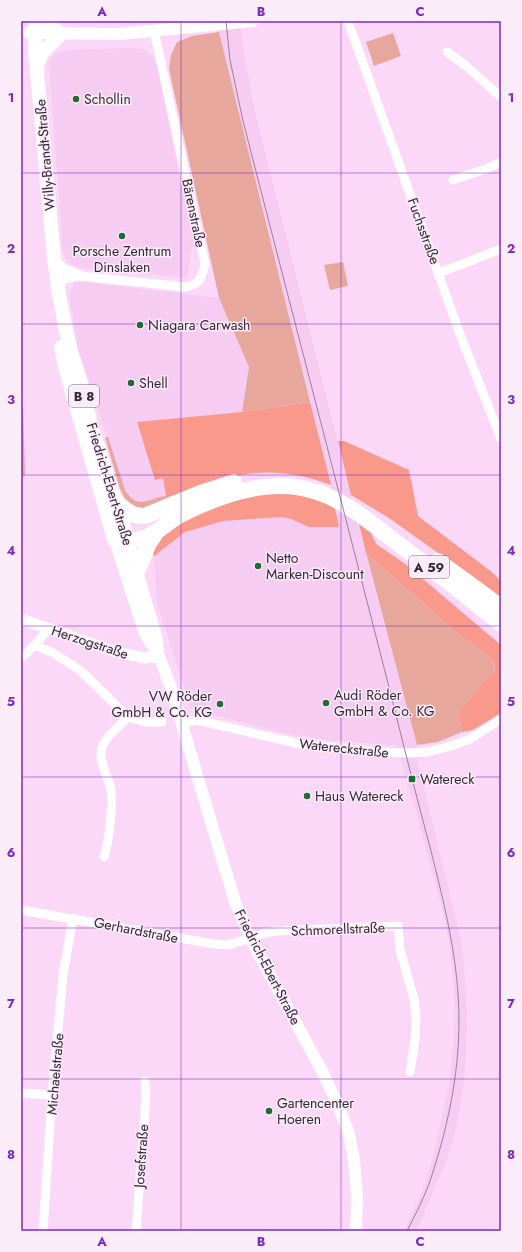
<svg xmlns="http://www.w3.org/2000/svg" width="522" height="1252" font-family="Jost,sans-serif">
<rect width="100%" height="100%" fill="#fbd7f8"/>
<g fill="#f6ccf3">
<path d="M217 21H240L244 54 254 107 370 571 417 745 418 763 461 941 464 965 467 1019 466 1053 464 1082 456 1130 446 1161 416 1231H404L423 1190 434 1153 450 1080 455 1019 454 988 449 941 440 900 401 759 395 745 335 741 294 735 217 716 191 708 157 604 154 556 185 532 223 521 281 517 291 519 339 526 331 485 219 32Z"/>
<path d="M130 48 143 49 153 57 158 69 175 154 194 237 187 278 77 267 69 262 63 252 49 65 51 58 56 53 66 50Z"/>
<path d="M75 281 219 298 249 367 242 412 138 422 156 480 163 478 166 496 140 503 135 501 129 496 125 490 78 349 69 293Z"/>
</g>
<g fill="#e8a79d">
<path d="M219 32 310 402 242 412 249 367 219 298 169 69 171 55 177 42 192 36Z"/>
<path d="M393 33 401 56 374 66 366 42Z"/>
<path d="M343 262 348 286 330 290 324 265Z"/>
<path d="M23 406 25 475 21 477V407Z"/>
<path d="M105 437H108L125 490C140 514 152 494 172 496L138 511 136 507 125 499 120 489Z"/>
<path d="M366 553 450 627 489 657C493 662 496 665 494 671L477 690 459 716 462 732 438 742 417 745Z"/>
</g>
<g fill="#f9998c">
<path d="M310 402 331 485C297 472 263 468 228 478 209 483 191 490 172 496H166L163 478 155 480 137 422 242 412Z"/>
<path d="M338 441H344L409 470 418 516 493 573 501 581V598L389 518 351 495Z"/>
<path d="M250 493 309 495 335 508 339 527H309L291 519 281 517 223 521 185 532 154 556 149 550 168 526Z"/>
<path d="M359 524 371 533 376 544 404 563 501 645V713L473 730 462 732 459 716 461 710 486 679 494 671 495 668 494 663 489 657 450 627 366 553Z"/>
</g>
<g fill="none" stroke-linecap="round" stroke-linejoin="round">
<g stroke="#fff" stroke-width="9">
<path d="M348 21 461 337 501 439"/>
<path d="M447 52 465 65 501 97"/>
<path d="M453 180 488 168 501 162"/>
<path d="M55 259 63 268 83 276"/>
<path d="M439 273 501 249"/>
<path d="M58 289 64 279 80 276 185 287C200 284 202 278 205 264L154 31"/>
<path d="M35 645 53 653 80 670 128 717 146 722H162"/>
<path d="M21 658 35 645 49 628"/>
<path d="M182 723 197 720 300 744 377 752 410 753 428 752 451 746 470 739 501 719"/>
<path d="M104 857C109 841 113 806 111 790 109 776 96 759 103 745 108 734 120 726 128 717"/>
<path d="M21 910 214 944 229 945 264 933 277 931 398 926 400 950 414 999 416 1017 415 1040 410 1072"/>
<path d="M21 1093 52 1095"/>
<path d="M43 1231 52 1095 63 975 73 918"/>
<path d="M136 1231 146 1096 145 1081"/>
</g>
<path stroke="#fff" stroke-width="11" d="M21 619 116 652 145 658 159 656"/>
<g stroke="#fff" stroke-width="12">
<path d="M29 33 120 34 253 21"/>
<path d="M126 534 156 636 158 651"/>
<path d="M115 541 145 634 159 656 171 688 235 902 250 938 323 1073 338 1105 349 1134 354 1160 357 1196 356 1231"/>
</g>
<g stroke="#fff" stroke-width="14">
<path d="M36 21 35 51 54 258 58 289 66 331 73 358 81 383 91 425 125 530 115 541"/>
<path d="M37 67 42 53 61 34 45 21"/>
<path d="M61 347 66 371 114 539"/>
</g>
<g stroke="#fff" stroke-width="16">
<path d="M116 501C124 510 132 517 145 516L203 492 234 482"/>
<path d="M116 525C118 531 121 539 129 540 150 542 165 523 182 514 212 499 244 487 277 486 294 485 313 490 328 496 352 507 374 525 396 542 431 568 466 596 501 624"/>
<path d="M438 561 501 607"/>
<path d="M137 572 149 543 158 530"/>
</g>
<path stroke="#9a8198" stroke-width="1" d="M226 21 230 60 243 121C292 312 342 503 391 695 404 747 417 799 431 851 445 907 459 962 459 1021 459 1076 447 1131 429 1184 423 1200 415 1215 407 1231"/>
</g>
<path fill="none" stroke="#7b2cbf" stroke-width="1" stroke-opacity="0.55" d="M181 21V1231M341 21V1231M21 173H501M21 324H501M21 475H501M21 626H501M21 777H501M21 928H501M21 1079H501"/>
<g fill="#236935" stroke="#fbecfa" stroke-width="1.5">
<circle cx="76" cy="99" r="4"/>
<circle cx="122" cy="236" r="4"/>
<circle cx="140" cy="325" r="4"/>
<circle cx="131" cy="383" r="4"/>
<circle cx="258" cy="566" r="4"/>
<circle cx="326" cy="703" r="4"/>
<circle cx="220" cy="704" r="4"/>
<rect x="408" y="775" width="8" height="8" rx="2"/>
<circle cx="307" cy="796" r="4"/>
<circle cx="269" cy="1111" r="4"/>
</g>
<g text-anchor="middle" stroke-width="3" stroke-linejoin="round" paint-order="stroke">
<g fill="#fbecfa" stroke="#70626f" stroke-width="1">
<rect x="69" y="385" width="30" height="22" rx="3"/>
<rect x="409" y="556" width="40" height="22" rx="3"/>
</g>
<g font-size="13" font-weight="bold" fill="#352734">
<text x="84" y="401">B 8</text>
<text x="429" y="572">A 59</text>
</g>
<g font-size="14" fill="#352734" stroke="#fbecfa" text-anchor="start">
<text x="84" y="104">Schollin</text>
<text x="122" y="256" text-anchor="middle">Porsche Zentrum<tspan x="122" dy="16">Dinslaken</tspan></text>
<text x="148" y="330">Niagara Carwash</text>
<text x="139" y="388">Shell</text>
<text x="266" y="563">Netto<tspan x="266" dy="16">Marken-Discount</tspan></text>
<text x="334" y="700">Audi Röder<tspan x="334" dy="16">GmbH &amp; Co. KG</tspan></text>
<text x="212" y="701" text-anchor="end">VW Röder<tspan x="212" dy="16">GmbH &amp; Co. KG</tspan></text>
<text x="420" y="784">Watereck</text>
<text x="315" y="801">Haus Watereck</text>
<text x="277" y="1108">Gartencenter<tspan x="277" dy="16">Hoeren</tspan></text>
</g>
<g font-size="14" fill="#352734" stroke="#fbecfa">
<text transform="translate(45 155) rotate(-95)" y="5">Willy-Brandt-Straße</text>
<text transform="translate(194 213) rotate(78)" y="5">Bärenstraße</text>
<text transform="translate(424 231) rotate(70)" y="5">Fuchsstraße</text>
<text transform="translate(110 484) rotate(73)" y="5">Friedrich-Ebert-Straße</text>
<text transform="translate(90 642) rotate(18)" y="5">Herzogstraße</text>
<text transform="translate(344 748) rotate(6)" y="5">Watereckstraße</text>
<text transform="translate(338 929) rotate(-2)" y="5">Schmorellstraße</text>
<text transform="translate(136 930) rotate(11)" y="5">Gerhardstraße</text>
<text transform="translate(268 967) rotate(63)" y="5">Friedrich-Ebert-Straße</text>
<text transform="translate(55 1074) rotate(-85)" y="5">Michaelstraße</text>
<text transform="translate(141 1156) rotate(-86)" y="5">Josefstraße</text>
</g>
</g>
<rect width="522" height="1252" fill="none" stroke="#fbecfa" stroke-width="44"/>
<rect x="22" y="22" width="478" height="1208" fill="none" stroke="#7b2cbf" stroke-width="1.5"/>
<g font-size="13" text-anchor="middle" font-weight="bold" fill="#7b2cbf">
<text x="102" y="16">A</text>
<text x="261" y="16">B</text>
<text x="420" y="16">C</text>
<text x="11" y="102">1</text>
<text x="511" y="102">1</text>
<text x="11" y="253">2</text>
<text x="511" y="253">2</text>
<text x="11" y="404">3</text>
<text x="511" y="404">3</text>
<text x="11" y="555">4</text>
<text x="511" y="555">4</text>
<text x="11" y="706">5</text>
<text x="511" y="706">5</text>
<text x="11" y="857">6</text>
<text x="511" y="857">6</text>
<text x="11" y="1008">7</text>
<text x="511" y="1008">7</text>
<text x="11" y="1159">8</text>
<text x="511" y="1159">8</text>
<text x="102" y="1246">A</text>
<text x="261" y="1246">B</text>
<text x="420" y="1246">C</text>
</g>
</svg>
